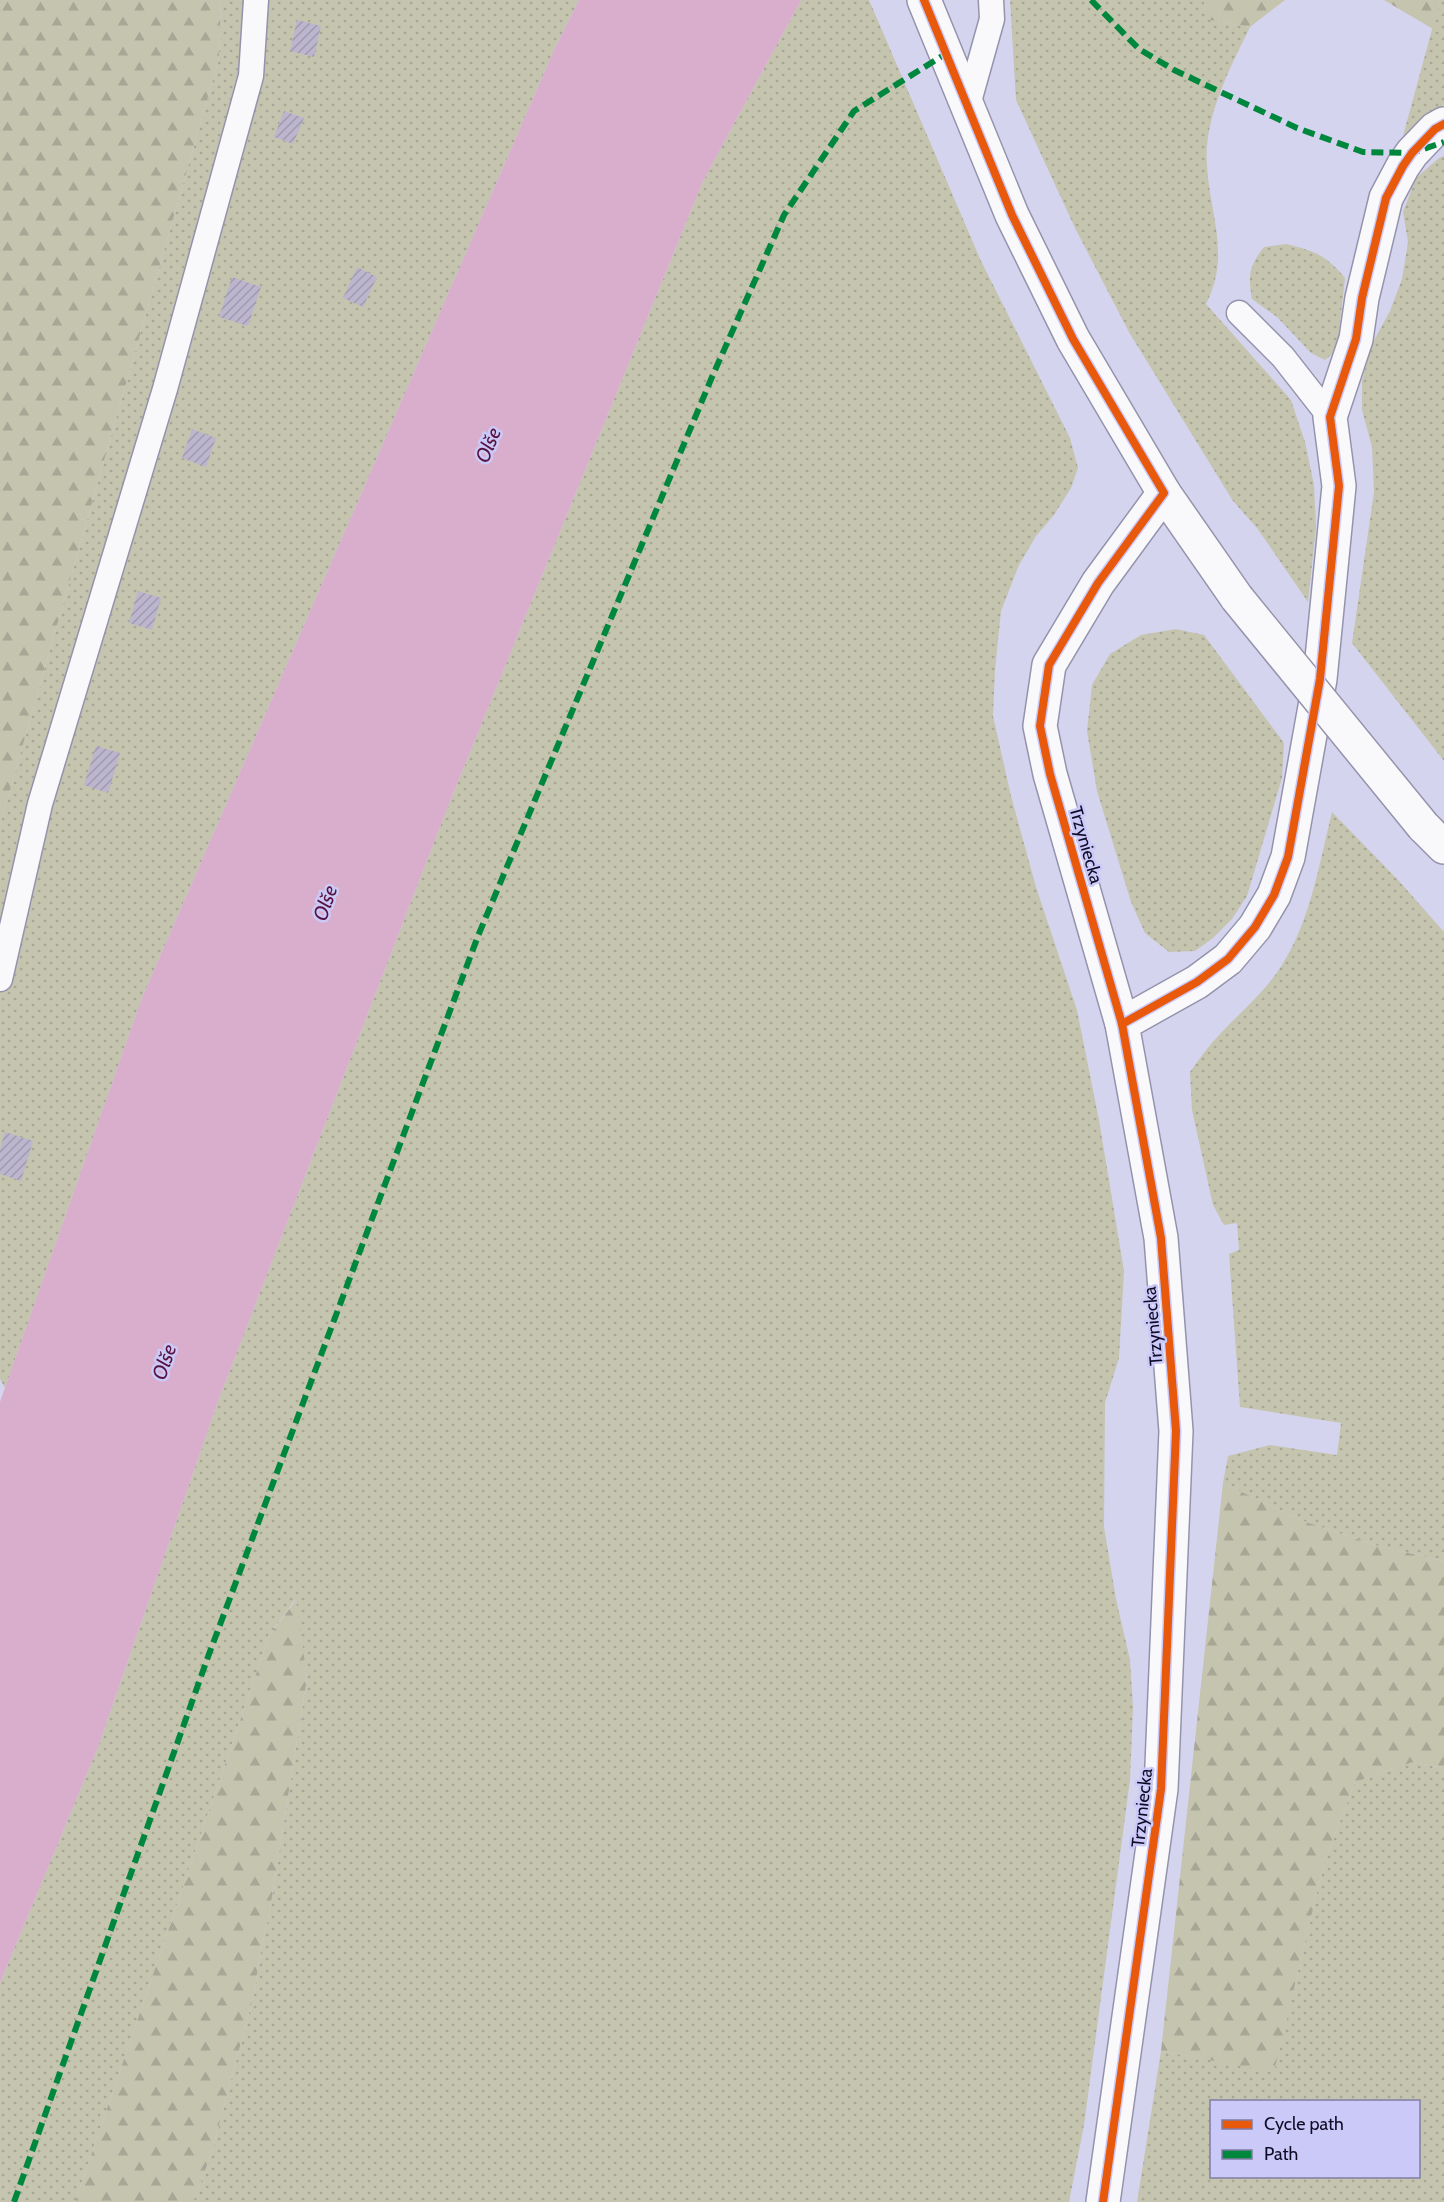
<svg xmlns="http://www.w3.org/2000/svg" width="1444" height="2202" font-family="Cabin,sans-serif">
<defs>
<pattern id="green-dots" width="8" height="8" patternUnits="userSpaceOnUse" patternTransform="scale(1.5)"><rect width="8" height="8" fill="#c5c4ae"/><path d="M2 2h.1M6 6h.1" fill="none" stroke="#a8a796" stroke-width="1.8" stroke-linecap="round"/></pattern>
<pattern id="forest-firs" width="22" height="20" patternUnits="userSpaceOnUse" patternTransform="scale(1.5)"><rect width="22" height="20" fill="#c5c4ae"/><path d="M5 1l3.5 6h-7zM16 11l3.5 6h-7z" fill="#a8a796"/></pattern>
<pattern id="building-hatch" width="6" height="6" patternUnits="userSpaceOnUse" patternTransform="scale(1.5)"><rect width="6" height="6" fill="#bcb5ce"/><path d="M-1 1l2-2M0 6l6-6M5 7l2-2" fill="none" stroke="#a09ab1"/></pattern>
</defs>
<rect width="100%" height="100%" fill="#d5d4ee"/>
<g fill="url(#green-dots)" fill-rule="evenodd">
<path d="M221 0H579L555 48 142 998 5 1388 0 1379V825L219 58Z"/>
<path d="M801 0H869L981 261 1070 438 1078 468 1071 488 1054 515 1036 536 1019 565 1001 611 995 670 993 716 1011 796 1036 887 1077 1010 1099 1120 1124 1271 1119 1358 1105 1403 1104 1527 1116 1599 1130 1660 1133 1708 1130 1780 1084 2125 1069 2202H193L211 2155 254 1994 259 1960 270 1909 307 1678 295 1600 269 1636 75 2202H0V1983L98 1747 218 1401 446 811 703 181Z"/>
<path d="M1010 0H1203L1211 20 1250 27C1230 68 1203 119 1207 166 1210 216 1231 255 1206 304L1291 400 1305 442 1314 485 1316 527 1308 602 1257 528 1233 501 1130 334 1075 228 1016 100Z"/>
<path d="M1440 0H1444V105L1433 111 1403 136Z"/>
<path d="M1444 156V761L1352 643 1374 492 1372 447 1362 410V381L1371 346 1390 311 1402 279 1408 242 1403 212 1416 178 1439 158Z"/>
<path d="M1286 244C1315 251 1326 255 1345 278L1337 350 1325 360 1311 353 1277 317 1252 299C1248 275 1249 266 1264 247Z"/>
<path d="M1176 629 1204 635 1284 743 1282 778 1247 896 1232 919 1213 938 1195 951 1169 952 1145 933 1131 902 1097 791 1087 731 1092 685 1110 654 1141 635Z"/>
<path d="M1332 812 1399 881 1444 932V1561L1378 1546 1303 1521 1223 1483 1228 1456 1270 1445 1337 1455 1341 1423 1240 1407 1229 1254 1239 1250 1237 1223 1224 1225 1213 1205 1192 1110 1190 1072C1197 1062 1204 1052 1212 1043 1234 1017 1261 997 1280 968 1310 923 1319 865 1332 812Z"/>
<path d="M1413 1762 1444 1768V2202H1137L1161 2051 1274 2071 1324 1863 1355 1782ZM1212 2102H1418V2176H1212Z"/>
</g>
<g fill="url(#forest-firs)">
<path d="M0 0H221L219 58 0 825Z"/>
<path d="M1203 0H1285L1250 27 1210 20Z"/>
<path d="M1384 0H1440L1433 29Z"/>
<path d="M1223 1483 1303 1521 1378 1546 1444 1561V1768L1413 1762 1355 1782 1324 1863 1274 2072 1161 2051Z"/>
<path d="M296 1600 307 1678 270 1909 259 1960 254 1994 211 2155 193 2202H75L269 1636Z"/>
</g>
<path fill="#d8aecc" d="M579 0H801L703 181 446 811 218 1401 98 1747 0 1983V1402L142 998 555 48Z"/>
<g fill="url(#building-hatch)">
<path d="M297 20 321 26 314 57 290 51Z"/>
<path d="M284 111 304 118 293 144 274 137Z"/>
<path d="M357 267 377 277 363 307 343 298Z"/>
<path d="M232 277 261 287 248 326 219 317Z"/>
<path d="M192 429 216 438 206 467 182 458Z"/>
<path d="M138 591 161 598 152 630 129 623Z"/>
<path d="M96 746 120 753 108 793 84 785Z"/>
<path d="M5 1132 33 1141 21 1181 0 1174V1149Z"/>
</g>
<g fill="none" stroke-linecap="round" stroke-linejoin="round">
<defs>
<g id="service">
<path d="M968 105 992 19 991 0"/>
<path d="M1239 313 1283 357 1330 417"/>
<path d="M0 979 40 804 165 389 251 76 256 0"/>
</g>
<g id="minor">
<path d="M1122 1024 1197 982 1228 959 1255 927 1274 895 1288 857 1320 679 1339 486 1330 417 1356 339 1362 298 1386 198 1403 166 1412 153 1435 129 1444 124"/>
<path d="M1103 2202 1161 1789 1176 1431 1161 1238 1122 1024 1050 774 1040 726 1049 665 1098 583 1164 493"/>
</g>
<g id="secondary">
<path d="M924 0 1012 215 1073 339 1164 493 1237 598"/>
<path d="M1423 826 1444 847"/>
</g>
</defs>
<use href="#service" stroke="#9593ac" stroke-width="27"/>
<use href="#minor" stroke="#9593ac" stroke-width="36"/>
<use href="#secondary" stroke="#9593ac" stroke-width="36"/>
<use href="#service" stroke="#f9f9fc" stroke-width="24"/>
<use href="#minor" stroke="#f9f9fc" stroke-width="33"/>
<use href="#secondary" stroke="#f9f9fc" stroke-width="33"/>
<defs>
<path id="secondary-bridge" d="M1237 598 1423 826"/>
</defs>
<use href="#secondary-bridge" stroke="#9593ac" stroke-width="36" stroke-linecap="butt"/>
<use href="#secondary-bridge" stroke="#f9f9fc" stroke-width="33"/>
<g stroke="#00873e" stroke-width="6" stroke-dasharray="12 6" stroke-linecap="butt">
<path d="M1091 0 1139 49 1174 70 1297 128 1363 152 1412 153 1444 142"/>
<path d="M14 2202 209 1654 478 936 712 377 784 215 854 111 947 53"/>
</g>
<defs>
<g id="cycleway">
<path d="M924 0 1012 215 1073 339 1164 493 1098 583 1049 665 1040 726 1050 774 1122 1024 1161 1238 1176 1431 1161 1789 1103 2202"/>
<path d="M1122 1024 1197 982 1228 959 1255 927 1274 895 1288 857 1320 679 1339 486 1330 417 1356 339 1362 298 1386 198 1403 166 1412 153 1435 129 1444 124"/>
</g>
</defs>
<use href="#cycleway" stroke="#cbc9f8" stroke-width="11"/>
<use href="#cycleway" stroke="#e8590c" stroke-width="8"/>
</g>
<g text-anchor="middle" stroke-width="5" stroke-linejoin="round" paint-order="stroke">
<g font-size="18" fill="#0f0b26" stroke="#cbc9f8">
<text transform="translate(1086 845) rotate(74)" y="6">Trzyniecka</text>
<text transform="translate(1153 1326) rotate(-95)" y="6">Trzyniecka</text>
<text transform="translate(1142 1808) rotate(-84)" y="6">Trzyniecka</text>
</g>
<g font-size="20" font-style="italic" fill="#57123e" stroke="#cbc9f8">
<text transform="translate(488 445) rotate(-67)" y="7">Olše</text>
<text transform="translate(325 903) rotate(-71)" y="7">Olše</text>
<text transform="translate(164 1362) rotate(-71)" y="7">Olše</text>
</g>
</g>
<rect x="1210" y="2100" width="210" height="78" fill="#cbc9f8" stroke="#807da4" stroke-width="1.5"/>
<rect x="1222" y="2120" width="30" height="9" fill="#e8590c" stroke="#807da4" stroke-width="1.5"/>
<text x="1264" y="2130" font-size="18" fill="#0f0b26">Cycle path</text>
<rect x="1222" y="2150" width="30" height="9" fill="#00873e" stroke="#807da4" stroke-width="1.5"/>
<text x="1264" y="2160" font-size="18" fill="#0f0b26">Path</text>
</svg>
